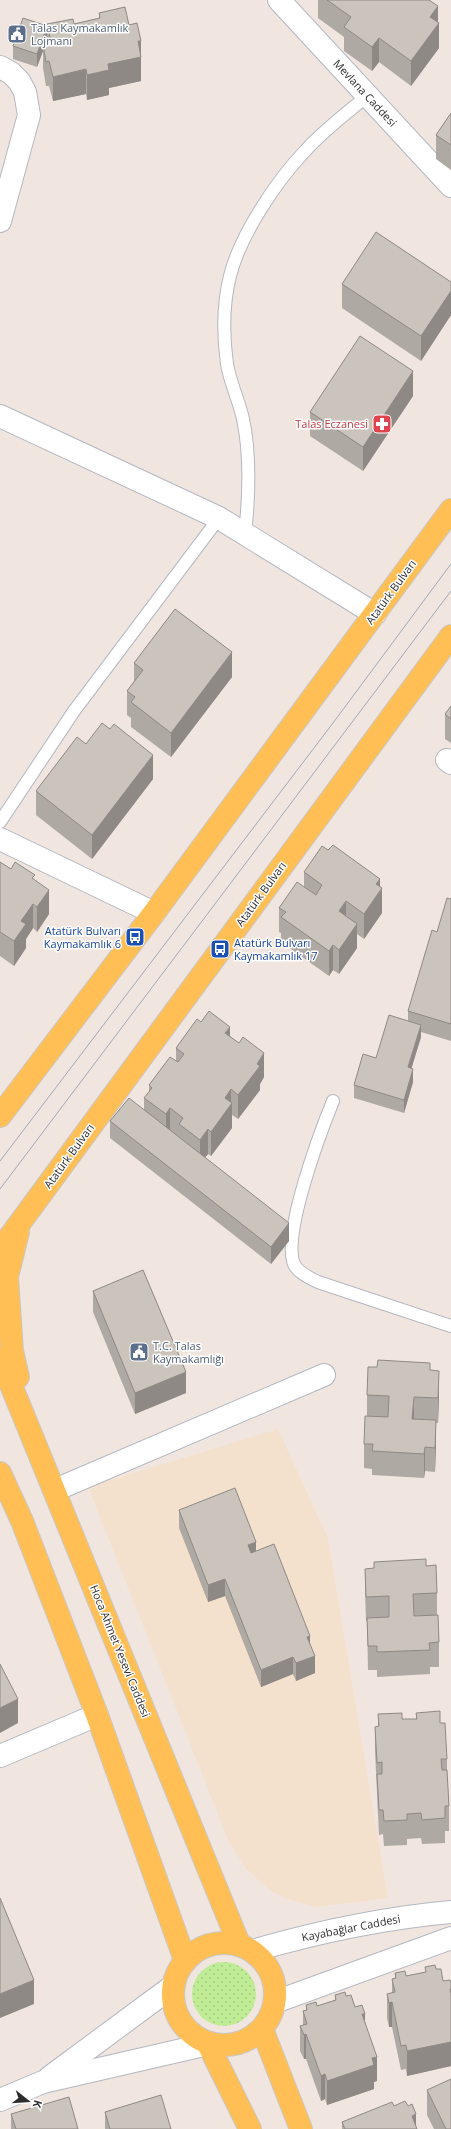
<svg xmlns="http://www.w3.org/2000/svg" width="451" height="2129" font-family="'Open Sans',sans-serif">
<defs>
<pattern id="grass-dots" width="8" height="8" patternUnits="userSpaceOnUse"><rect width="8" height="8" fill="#c0ec96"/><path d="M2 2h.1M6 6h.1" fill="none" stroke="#a5cb82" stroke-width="1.8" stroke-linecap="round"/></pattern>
</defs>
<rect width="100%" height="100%" fill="#f0e6df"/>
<path fill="#f3e1cd" d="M278 1429 328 1538 388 1898 316 1907 287 1899 271 1891 246 1869 229 1842 88 1487Z"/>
<circle fill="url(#grass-dots)" cx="224" cy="1994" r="32"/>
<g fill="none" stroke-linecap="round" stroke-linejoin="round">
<defs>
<g id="lane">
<path d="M245 534C249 497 251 456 243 419 239 400 230 383 227 364 223 335 223 304 230 276 240 235 277 180 306 150 324 130 347 113 367 96"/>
<path d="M0 822 74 711 219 518"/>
<path d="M333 1101C320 1133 282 1234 294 1264 298 1273 310 1278 318 1282L451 1326"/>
</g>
<g id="street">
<path d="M279 0 451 186"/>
<path d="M0 67 11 73 19 81 25 92 29 115 0 221"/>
<path d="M0 416 219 518 375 614"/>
<path d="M447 760 451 763"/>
<path d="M0 839 154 913"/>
<path d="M55 1490 324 1375"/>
<path d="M0 1756 97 1715"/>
<path d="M252 1951C318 1932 383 1918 451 1912"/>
<path d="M275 2002 451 1938"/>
<path d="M50 2077 173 1986"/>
<path d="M0 2100 43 2082 208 2044"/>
</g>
<g id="primary">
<path d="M0 1116 154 913 451 510"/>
<path d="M0 1250 451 636"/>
<path d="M0 1358 239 1944"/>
<path d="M18 1377 12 1351 7 1277 18 1232"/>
<path d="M0 1473 22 1521 97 1715 185 1960"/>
<circle cx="224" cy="1994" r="51"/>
<path d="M262 2029 301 2129"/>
<path d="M208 2044 250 2129"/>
</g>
</defs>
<use href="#lane" stroke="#b3b7c2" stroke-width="14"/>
<use href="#street" stroke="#b3b7c2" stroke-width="24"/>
<use href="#primary" stroke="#c8c8c8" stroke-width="24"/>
<use href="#lane" stroke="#fff" stroke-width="12"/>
<use href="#street" stroke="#fff" stroke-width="22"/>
<use href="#primary" stroke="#ffbf55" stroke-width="22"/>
<g stroke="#a0a8b9" stroke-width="1">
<path d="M0 1161 333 723 451 564"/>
<path d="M0 1189 451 591"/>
</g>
</g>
<g fill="#afa9a3">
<path d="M318 0H429L438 22 439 48 411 86 379 62 372 71 344 51V37L318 18Z"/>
<path d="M99 13 129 25 141 54V81L109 88V95L87 100 86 94 53 101 49 86H46L43 68V51L37 67 13 59V46L47 38 45 43H47V24H74L99 18Z"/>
<path d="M451 113V170L436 159V135Z"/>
<path d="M451 282V315L421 361 342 308V284Z"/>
<path d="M413 396 363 471 310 436V412Z"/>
<path d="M134 663 232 677 171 757 131 727V718L127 715V691L134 681Z"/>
<path d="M451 706V743L445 739V714Z"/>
<path d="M86 744 153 779 92 859 36 815V791Z"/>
<path d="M0 862 11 869 35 880 49 914 37 932 33 928 26 939V948L14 966 0 956Z"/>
<path d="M304 872 380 887 382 913 364 939 357 934V948L339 974 333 970 329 976 281 942V933L279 932V908L304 887Z"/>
<path d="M451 899V1041L421 1032V1037L411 1068 413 1082 404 1113 354 1098V1085L408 1021V1011L437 932Z"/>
<path d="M201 1022 230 1036 264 1077 260 1084V1090L238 1119 232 1115V1128L211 1156 208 1154 205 1157 289 1241 271 1264 110 1138V1121L144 1110V1098L149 1092V1085L176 1061V1048Z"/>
<path d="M93 1291 186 1393 135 1414 93 1312Z"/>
<path d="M430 1370 439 1395 438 1423H436V1445L435 1472 425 1471 424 1478 372 1475V1469L364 1468V1444L367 1416V1395Z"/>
<path d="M179 1510 256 1551 310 1643 315 1673 296 1681 293 1674 261 1687 225 1596 208 1602 179 1528Z"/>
<path d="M374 1562 426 1566 437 1593V1615L439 1642V1667H430V1674L377 1677V1670H368L367 1621H366L365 1593V1569L374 1568Z"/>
<path d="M416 1713 440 1723 447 1759V1770L449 1806V1831H445V1843L422 1844 421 1838 407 1839V1845L384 1846 383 1834 379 1835 375 1751V1727L378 1726V1714L402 1719H416Z"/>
<path d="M425 1967 436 1969 443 1981 451 1983V2066L407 2076 406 2069 401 2070 392 2027H389L387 2018V1994L392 1993V1979L395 1978V1973L406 1976 425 1972Z"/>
<path d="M335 1995 346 1996 365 2021 377 2081 374 2082V2089L327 2105 325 2099 321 2101 306 2059H304L300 2051V2026H303V2011L306 2010V2005L317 2006 335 2000Z"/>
<path d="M427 2090 451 2129H434L427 2115Z"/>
<path d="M394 2106 416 2127 417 2129H342V2122Z"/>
<path d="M105 2112 171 2129H105Z"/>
<path d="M11 2114 78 2129H11Z"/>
</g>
<g fill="#8e8984">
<path d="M438 6V25L439 23V48L411 86V61L430 17Z"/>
<path d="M47 26V38L43 48V44V51L37 67V54Z"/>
<path d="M379 38V62L372 71V47Z"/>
<path d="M138 41H141V81L109 88V95L87 100V75L108 64Z"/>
<path d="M86 69V94L53 101V77Z"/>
<path d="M451 291V315L421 361V336Z"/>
<path d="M413 371V396L363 471V447Z"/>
<path d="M232 652V677L171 757V733Z"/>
<path d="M153 755V779L92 859V835Z"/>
<path d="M380 879V892L382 888V913L364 939V914L376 884Z"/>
<path d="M49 890V914L37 932V907Z"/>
<path d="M346 901V926L339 911Z"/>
<path d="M33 904V928L26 939V948L14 966V941L21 921Z"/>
<path d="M357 924V948L339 974V950Z"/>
<path d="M333 945V970L329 976V951Z"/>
<path d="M421 1025V1037L408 1080V1067Z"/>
<path d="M230 1027V1051L225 1033Z"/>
<path d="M264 1053V1077L260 1084V1090L238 1119V1095L257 1064Z"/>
<path d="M413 1069V1082L404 1113V1100Z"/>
<path d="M231 1089V1105L232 1103V1128L211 1156V1132L225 1098Z"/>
<path d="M170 1108V1133L166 1139V1114Z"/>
<path d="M208 1129V1154L200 1164V1140Z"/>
<path d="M289 1223V1241L271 1264V1247Z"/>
<path d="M439 1371V1395L438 1423V1398Z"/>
<path d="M186 1372V1393L135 1414V1393Z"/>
<path d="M414 1397V1421L412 1419Z"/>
<path d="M436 1420V1445L435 1472V1448Z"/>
<path d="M425 1447V1471L424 1478V1454Z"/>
<path d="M256 1542V1559L248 1562V1545Z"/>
<path d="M225 1579V1596L208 1602V1585Z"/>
<path d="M310 1636V1653L307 1637Z"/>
<path d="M315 1656V1673L296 1681V1663Z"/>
<path d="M293 1657V1674L261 1687V1670Z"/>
<path d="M18 1699V1723L0 1733V1708Z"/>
<path d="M34 1980V2004L0 2018V1994Z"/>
<path d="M392 2002V2027H389V2003Z"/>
<path d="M362 2014H365V2038Z"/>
<path d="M306 2034V2059H304V2035Z"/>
<path d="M451 2042V2066L407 2076V2051Z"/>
<path d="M377 2057V2081L374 2082V2089L327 2105V2081L372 2058Z"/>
<path d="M325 2074V2099L321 2101V2076Z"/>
<path d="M416 2114V2129L412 2116Z"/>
</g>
<g fill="#cbc4bd" stroke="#8e8984">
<path d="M327 0H429L438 6 430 17 439 23 411 61 379 38 372 47 344 27 351 17Z"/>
<path d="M125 7 129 25 137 23 141 41H138L141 57 108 64 109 70 87 75 86 69 53 77 49 61 46 62 43 44 51 42 47 24 73 19 74 24 100 18 99 13Z"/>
<path d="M23 18 47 26 37 54 13 46Z"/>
<path d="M451 113V145L436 135Z"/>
<path d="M376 232 451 282V291L421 336 342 284Z"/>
<path d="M360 336 413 371 363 447 310 412Z"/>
<path d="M175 609 232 652 171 733 131 702 135 697 127 691 143 670 134 663Z"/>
<path d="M451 706V719L445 714Z"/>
<path d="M102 723 110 729 114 724 153 755 92 835 36 791 77 737 86 744Z"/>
<path d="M333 845 380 879 376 884 382 888 364 914 346 901 339 911 357 924 339 950 333 945 329 951 281 917 286 912 279 908 297 882 316 895 322 885 304 872 322 846 328 850Z"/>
<path d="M0 862 11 869 15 862 35 875 32 878 49 890 37 907 33 904 21 921 26 924 14 941 0 932Z"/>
<path d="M447 898 451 899V1024L408 1011 432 930 437 932Z"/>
<path d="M209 1011 230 1027 225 1033 239 1043 243 1037 264 1053 257 1064 260 1066 238 1095 231 1089 225 1098 232 1103 211 1132 208 1129 200 1140 179 1124 183 1118 170 1108 166 1114 144 1098 152 1088 149 1085 170 1057 178 1062 184 1054 176 1048 197 1019 201 1022Z"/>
<path d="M389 1015 421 1025 408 1067 413 1069 404 1100 354 1085 363 1054 376 1058Z"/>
<path d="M129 1098 289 1223 271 1247 110 1121Z"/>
<path d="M143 1270 186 1372 135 1393 93 1291Z"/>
<path d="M378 1360 430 1363V1370L439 1371 438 1398 414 1397 412 1419 436 1420 435 1448 425 1447 424 1454 372 1451 373 1444H364L365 1416 388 1417 389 1396 367 1395 368 1367H377Z"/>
<path d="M235 1488 256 1542 248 1545 251 1553 274 1544 310 1636 307 1637 315 1656 296 1663 293 1657 261 1670 225 1579 208 1585 179 1510Z"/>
<path d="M426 1559V1566L436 1565 437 1593 413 1594 414 1616 438 1615 439 1642 429 1643 430 1650 377 1652V1646H368L367 1618 389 1617V1596L366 1597 365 1569 374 1568V1562Z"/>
<path d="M0 1664 18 1699 0 1708Z"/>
<path d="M440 1711V1723H445L447 1759H441L442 1770H447L449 1806H445V1818L422 1820 421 1813 407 1814V1820L384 1821 383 1810H379L377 1774H382V1762L377 1763 375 1727 379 1726 378 1714 402 1713V1719H417L416 1713Z"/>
<path d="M0 1898 34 1980 0 1994Z"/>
<path d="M435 1965 436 1969H441L443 1981 450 1980 451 1983V1989H450L451 1994V2042L407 2051 406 2045 401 2046 392 2002 389 2003 387 1994 395 1992 392 1979 396 1978 395 1973 405 1971 406 1976 426 1972 425 1967Z"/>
<path d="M345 1992 346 1996 351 1995 355 2007 362 2005 365 2014H362L377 2057 372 2058 374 2065 327 2081 325 2074 321 2076 306 2034 304 2035 300 2026 307 2024 303 2011 307 2010 306 2005 316 2002 317 2006 336 2000 335 1995Z"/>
<path d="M451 2079V2129H446L427 2090Z"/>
<path d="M161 2095 171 2129H110L105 2112Z"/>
<path d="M69 2097 78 2129H16L11 2114Z"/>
<path d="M405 2101 408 2106 412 2104 416 2114 412 2116 417 2129H345L342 2122 392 2102 394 2106Z"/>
</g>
<defs>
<symbol id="civic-square" viewBox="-11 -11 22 22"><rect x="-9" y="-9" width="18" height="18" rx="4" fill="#5c6f8a" stroke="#fff"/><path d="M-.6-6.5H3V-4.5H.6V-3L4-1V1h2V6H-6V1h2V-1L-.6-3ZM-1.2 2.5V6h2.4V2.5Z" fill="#fff"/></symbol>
<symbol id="pharmacy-square" viewBox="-11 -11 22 22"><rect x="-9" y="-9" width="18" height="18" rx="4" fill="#e0444e" stroke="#fff"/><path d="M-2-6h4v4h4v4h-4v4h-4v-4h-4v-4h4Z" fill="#fff"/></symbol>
<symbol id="bus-square" viewBox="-11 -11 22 22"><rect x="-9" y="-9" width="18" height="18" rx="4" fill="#1a4fb4" stroke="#fff"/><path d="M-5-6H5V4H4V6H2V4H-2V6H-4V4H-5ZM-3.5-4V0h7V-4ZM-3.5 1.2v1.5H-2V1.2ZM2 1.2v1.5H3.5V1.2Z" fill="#fff"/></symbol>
</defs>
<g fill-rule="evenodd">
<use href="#civic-square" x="6" y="23" width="22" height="22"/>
<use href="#pharmacy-square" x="371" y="413" width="22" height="22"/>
<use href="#bus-square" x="124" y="926" width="22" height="22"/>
<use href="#bus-square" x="209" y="938" width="22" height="22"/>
<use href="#civic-square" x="128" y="1341" width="22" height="22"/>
</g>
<g text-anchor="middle" stroke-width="3" stroke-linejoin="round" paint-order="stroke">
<g font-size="11" fill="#4e5e75" stroke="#fff" text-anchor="start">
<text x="31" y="32">Talas Kaymakamlık<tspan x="31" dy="13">Lojmanı</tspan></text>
<text x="153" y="1350">T.C. Talas<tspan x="153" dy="13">Kaymakamlığı</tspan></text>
</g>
<g font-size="11" fill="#2d2d2d" stroke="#fff">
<text transform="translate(365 93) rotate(47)" y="4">Mevlana Caddesi</text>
<text transform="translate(391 592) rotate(-54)" y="4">Atatürk Bulvarı</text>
<text transform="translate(261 894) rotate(-54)" y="4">Atatürk Bulvarı</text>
<text transform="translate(69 1156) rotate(-54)" y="4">Atatürk Bulvarı</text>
<text transform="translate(120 1651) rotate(68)" y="4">Hoca Ahmet Yesevi Caddesi</text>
<text transform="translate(351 1928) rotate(-11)" y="4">Kayabağlar Caddesi</text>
</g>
<g font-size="11" fill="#be3a42" stroke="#fff" text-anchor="end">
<text x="368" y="428">Talas Eczanesi</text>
</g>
<g font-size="11" fill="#164399" stroke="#fff" text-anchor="end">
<text x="121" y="935">Atatürk Bulvarı<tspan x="121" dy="13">Kaymakamlık 6</tspan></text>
<text x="234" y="947" text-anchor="start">Atatürk Bulvarı<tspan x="234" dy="13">Kaymakamlık 17</tspan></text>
</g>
</g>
<g transform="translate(28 2101) rotate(107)" stroke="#ffffff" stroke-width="3" paint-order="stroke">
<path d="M0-3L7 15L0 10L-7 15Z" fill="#2d2d2d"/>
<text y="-6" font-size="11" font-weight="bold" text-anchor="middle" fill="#2d2d2d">K</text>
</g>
</svg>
